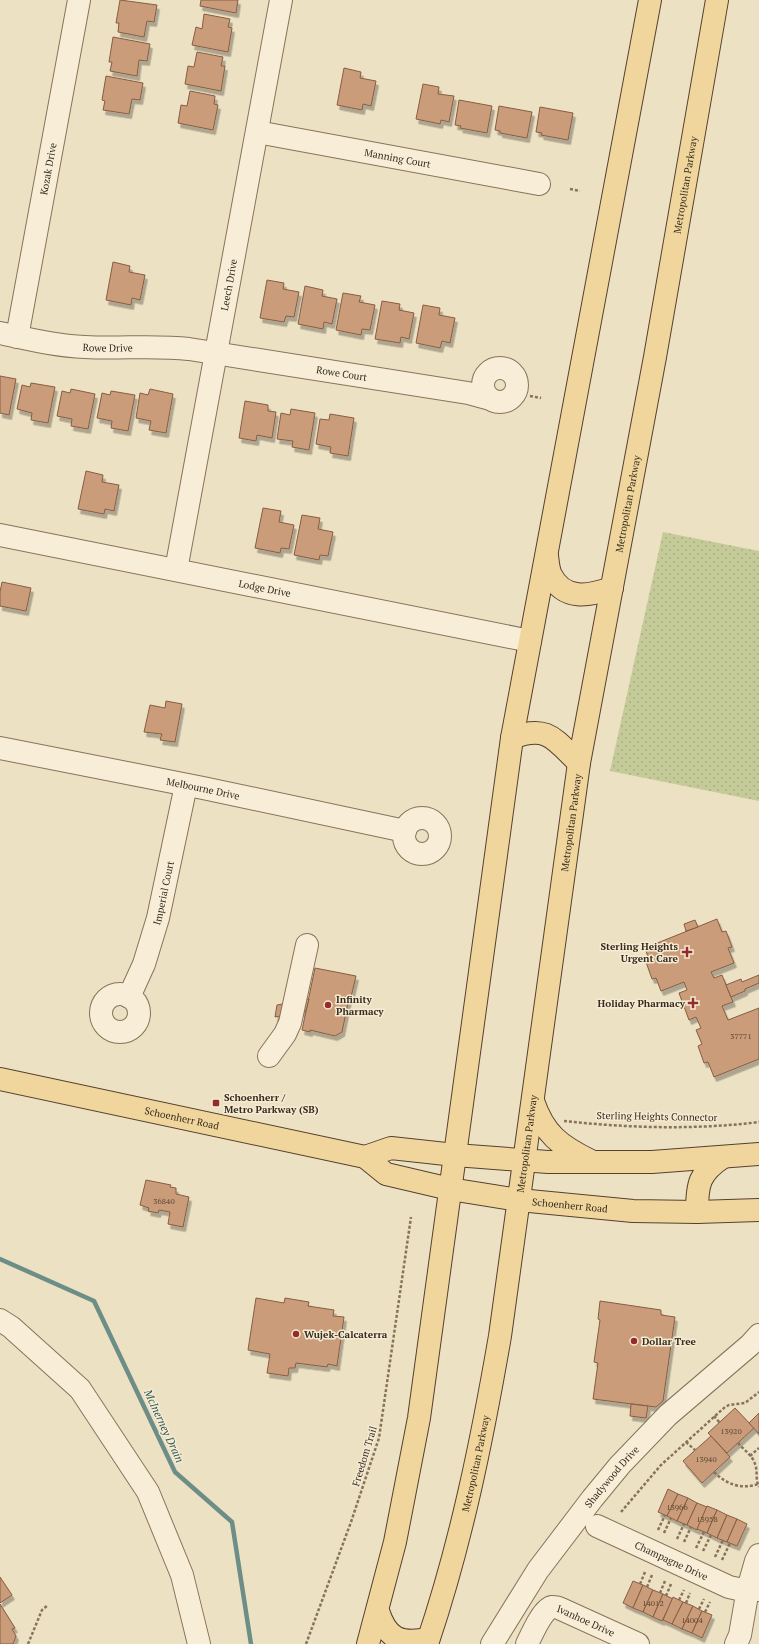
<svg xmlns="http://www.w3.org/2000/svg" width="759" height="1644" font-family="'PT Serif',serif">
<defs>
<pattern id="grass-dots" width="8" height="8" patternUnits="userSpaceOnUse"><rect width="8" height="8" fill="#c5cb98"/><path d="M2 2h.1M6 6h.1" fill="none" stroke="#aaae83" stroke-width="1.8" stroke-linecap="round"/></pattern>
<filter id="shadow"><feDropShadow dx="2.5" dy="4.5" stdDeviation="0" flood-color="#0004"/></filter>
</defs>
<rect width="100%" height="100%" fill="#ede1c4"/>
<path fill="url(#grass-dots)" d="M663 532 759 551V801L610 771Z"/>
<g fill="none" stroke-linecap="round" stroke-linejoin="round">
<path stroke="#6d8e86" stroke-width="4.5" d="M0 1259 94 1301 175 1472 232 1522 251 1644"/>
</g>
<g fill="#ca9c7a" stroke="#865d41" filter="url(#shadow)">
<path d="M120 0 157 5 154 22 147 21 144 37 118 32 119 23H116Z"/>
<path d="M201 0H238L236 13 200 6Z"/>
<path d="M204 14 230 19 228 27 232 28 228 52 192 45 196 27 202 29Z"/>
<path d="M113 37 150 44 147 61 139 60 137 76 110 71 112 62H109Z"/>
<path d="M197 52 223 57 221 66H225L221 91 185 84 188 66 194 67Z"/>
<path d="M344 68 361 72 360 78 376 81 371 106 363 104 362 110 337 105Z"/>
<path d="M106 76 143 83 140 100 132 99 129 114 103 110 105 101 102 100Z"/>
<path d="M423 84 439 87 438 94 454 96 449 122 441 120 440 124 416 119Z"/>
<path d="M190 91 215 96 214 104 218 105 213 130 178 123 181 105 187 106Z"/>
<path d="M459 100 492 106 487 133 460 128 461 126 455 125Z"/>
<path d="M499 106 532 112 527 138 500 133V131L495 130Z"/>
<path d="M540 107 573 113 568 140 541 135 542 133 536 132Z"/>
<path d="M113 262 130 266 129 272 145 275 140 300 132 298 131 305 106 300Z"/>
<path d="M267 280 284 283 283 289 299 292 294 317 286 316 284 322 260 318Z"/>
<path d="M305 286 323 290 322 296 337 299 332 324 324 322 323 329 298 324Z"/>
<path d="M343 293 361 296 359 302 375 305 370 330 362 329 361 335 336 330Z"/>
<path d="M382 301 400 304 399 310 414 313 409 339 401 337 400 343 375 339Z"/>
<path d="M423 305 440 308 439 315 455 318 450 343 442 341 440 348 416 343Z"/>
<path d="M0 376 16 379 9 415 0 413Z"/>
<path d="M31 383 55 387 48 423 31 420 32 413 17 409 22 385 30 387Z"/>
<path d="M71 389 95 394 88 429 71 426 72 419 57 416 62 391 70 393Z"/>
<path d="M150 389 173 394 166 433 149 430 151 421 136 418 140 393 148 395Z"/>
<path d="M111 391 135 395 128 431 111 428 112 421 97 418 102 393 110 395Z"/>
<path d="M245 401 268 405V411L276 412 272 438 257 435 256 441 239 438Z"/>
<path d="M291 409 315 413 309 450 292 447 293 441 277 439 281 413 290 415Z"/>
<path d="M330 414 354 418 348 456 330 453 331 447 316 444 320 419 329 420Z"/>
<path d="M86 471 103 475 102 482 119 485 114 511 105 509 104 514 78 509Z"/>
<path d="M263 508 281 511 279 522 294 525 289 549 281 548 280 553 255 548Z"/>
<path d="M302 515 320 518 318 529 333 532 328 556 320 555 319 560 294 555Z"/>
<path d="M2 582 31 588 26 611 0 606V592Z"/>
<path d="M166 701 182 704 175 742 160 740 162 734 144 732 150 705 165 708Z"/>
<path d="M717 919 722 932 726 931 732 947 728 948 734 963 711 972 714 978 722 975 733 1002 722 1006 728 1020 759 1008V1059L714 1077 708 1062 704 1063 698 1046 702 1044 696 1030 701 1028 696 1017 689 1020 679 993 687 990 684 982 661 991 656 978 652 979 646 962 649 960 645 948Z"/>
<path d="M695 920 698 927 686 931 684 924Z"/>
<path d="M315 968 356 976 351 997 349 998 342 1032 335 1036 310 1030V1032L302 1030Z"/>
<path d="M759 975V983L745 989V991L731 997 726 985 741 979 742 982Z"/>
<path d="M309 999 306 1011 275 1017 277 1005Z"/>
<path d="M146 1180 171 1185 170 1187 176 1188V1194L189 1197 183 1227 168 1224 170 1212 159 1210 158 1213 148 1211 149 1208 140 1205Z"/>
<path d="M256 1298 284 1303 285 1298 309 1302 308 1306 334 1310 333 1316 344 1317 337 1366 328 1364 327 1367 296 1363 295 1368H289L288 1376 267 1373 270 1354 248 1350Z"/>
<path d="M600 1301 661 1310V1315L675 1317 663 1401 656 1407 593 1399 598 1363 594 1362 600 1320 598 1319Z"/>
<path d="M631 1404 648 1406 646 1418 630 1416Z"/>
<path d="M735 1408 754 1428 727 1453 708 1433Z"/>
<path d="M759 1413V1434L749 1423Z"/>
<path d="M711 1436 730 1457 702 1483 683 1461Z"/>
<path d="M668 1489 678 1494 667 1516 658 1512Z"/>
<path d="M678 1494 688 1498 677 1521 667 1516Z"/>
<path d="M688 1498 697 1503 687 1525 677 1521Z"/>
<path d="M697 1503 707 1507 697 1530 687 1525Z"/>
<path d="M707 1506 717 1510 707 1533 697 1529Z"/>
<path d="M717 1510 727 1515 717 1538 707 1533Z"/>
<path d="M727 1515 737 1519 727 1542 717 1538Z"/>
<path d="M737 1519 747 1524 737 1546 727 1542Z"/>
<path d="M0 1577 12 1595 0 1603Z"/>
<path d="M633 1581 643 1585 633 1608 623 1603Z"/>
<path d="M643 1585 653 1590 643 1612 633 1608Z"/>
<path d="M653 1590 663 1594 653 1617 643 1612Z"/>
<path d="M663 1594 673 1599 662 1621 653 1617Z"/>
<path d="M673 1597 683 1602 672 1624 663 1620Z"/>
<path d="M683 1602 693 1606 682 1629 672 1624Z"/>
<path d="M0 1604 15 1628 12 1629 16 1636 13 1644H0Z"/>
<path d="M693 1606 702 1611 692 1633 682 1629Z"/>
<path d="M702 1611 712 1615 702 1638 692 1633Z"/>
</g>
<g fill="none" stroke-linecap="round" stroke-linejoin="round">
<defs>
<g id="minor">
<path id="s1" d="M257 132 539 184"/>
<path id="s2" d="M0 333C28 339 56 346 85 347 119 349 154 345 189 349L468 393 490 399"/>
<path id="s3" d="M17 337 79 0"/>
<circle cx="500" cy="385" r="17"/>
<path id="s4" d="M0 535 530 641"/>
<path id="s5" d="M176 570 281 0"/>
<path id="s6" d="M0 748 203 788 405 831"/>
<circle cx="422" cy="836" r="18"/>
<circle cx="120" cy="1013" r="19"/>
<path id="s7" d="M129 997 144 964 158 918 186 785"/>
<path d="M269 1056 285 1034 290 1023 307 945"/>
<path d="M0 1320 11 1327 80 1389 148 1492 182 1575 199 1644"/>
<path id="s8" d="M597 1526 729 1587 738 1589 759 1590"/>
<path id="s9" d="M492 1644 538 1570 592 1499 620 1465 668 1415 750 1345 759 1335"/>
<path id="s10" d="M527 1644C531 1636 543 1608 552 1607 555 1607 559 1608 561 1609L638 1644"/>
<path d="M736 1644 740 1635 748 1589 756 1561 759 1555"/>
</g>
<g id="major">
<path d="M547 556C548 562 548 569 551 575 564 601 589 596 612 588"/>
<path d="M512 738C548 724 555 740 579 763"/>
<path id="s11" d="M0 1079 365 1157 386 1174 450 1189 519 1200 633 1211 697 1212 759 1210"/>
<path d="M533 1101C544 1134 560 1146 591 1161"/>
<path d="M365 1157 391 1148 455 1155 548 1162H652L759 1154"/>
<path d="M697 1212C697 1184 699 1173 723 1157"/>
<path d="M378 1611C387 1639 400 1644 428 1639"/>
<path d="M368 1644 395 1542 419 1418 512 738 650 0"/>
<path id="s12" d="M427 1644C461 1544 482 1440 500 1336L579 763 655 357 717 0"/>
</g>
</defs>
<use href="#minor" stroke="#87735b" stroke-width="24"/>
<use href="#major" stroke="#55412f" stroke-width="24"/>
<g stroke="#87735b" stroke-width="2.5" stroke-dasharray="3 2" stroke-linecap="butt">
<path d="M570 189 580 191"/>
<path d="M530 396 541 398"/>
<path d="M564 1121C628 1128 695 1130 759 1122"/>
<path d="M714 1416 720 1423"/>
<path d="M686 1442 695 1450"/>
<path d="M738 1443C743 1449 753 1456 755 1464 758 1471 755 1479 759 1487"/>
<path d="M750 1456 759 1448"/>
<path d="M714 1472C726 1484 741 1490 758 1484"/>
<path d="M621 1512 661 1465 725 1407 729 1405 745 1403 759 1392"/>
<path d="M658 1530 665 1515"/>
<path d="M664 1533 671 1518"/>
<path d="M677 1539 684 1524"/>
<path d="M684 1542 691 1527"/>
<path d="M696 1548 704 1532"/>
<path d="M703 1551 711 1535"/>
<path d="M715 1557 723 1540"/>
<path d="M722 1560 730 1543"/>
<path d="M640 1584 645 1572"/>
<path d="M647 1587 652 1575"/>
<path d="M660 1593 665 1581"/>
<path d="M666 1596 671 1584"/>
<path d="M679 1600 684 1590"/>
<path d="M686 1603 690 1593"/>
<path d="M699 1609 704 1599"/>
<path d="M705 1612 710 1602"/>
<path d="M28 1644 42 1610 48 1605"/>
<path d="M306 1644 351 1522 379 1438 411 1217"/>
</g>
<use href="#minor" stroke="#f8eed7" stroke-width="22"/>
<use href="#major" stroke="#f0d69c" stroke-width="22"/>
</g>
<g fill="#952c2c" stroke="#f5ebd3" stroke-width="1.5">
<path d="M685 946h4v4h4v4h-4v4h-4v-4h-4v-4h4z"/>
<path d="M691 997h4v4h4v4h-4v4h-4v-4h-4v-4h4z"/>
<circle cx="328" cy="1005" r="4"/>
<rect x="212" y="1099" width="8" height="8" rx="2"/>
<circle cx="296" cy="1334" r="4"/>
<circle cx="634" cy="1341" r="4"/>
</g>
<g text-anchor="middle" stroke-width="3" stroke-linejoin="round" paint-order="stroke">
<g font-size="8" fill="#5c4735">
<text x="741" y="1039">37771</text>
<text x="164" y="1204">36840</text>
<text x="731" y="1434">13920</text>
<text x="706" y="1462">13940</text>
<text x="677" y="1510">13966</text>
<text x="707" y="1522">13958</text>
<text x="653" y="1606">14012</text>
<text x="692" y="1623">14004</text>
</g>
<g font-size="10" fill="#372b1e" stroke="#f5ebd3">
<text dy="4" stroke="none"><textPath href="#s1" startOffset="143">Manning Court</textPath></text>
<text dy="4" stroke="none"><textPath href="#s3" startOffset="171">Kozak Drive</textPath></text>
<text dy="4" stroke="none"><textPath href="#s12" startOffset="1483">Metropolitan Parkway</textPath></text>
<text dy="4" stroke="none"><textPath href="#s5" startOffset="290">Leech Drive</textPath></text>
<text dy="4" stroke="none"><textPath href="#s2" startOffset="109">Rowe Drive</textPath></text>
<text dy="4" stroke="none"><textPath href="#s2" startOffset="345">Rowe Court</textPath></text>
<text dy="4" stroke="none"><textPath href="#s12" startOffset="1159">Metropolitan Parkway</textPath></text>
<text dy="4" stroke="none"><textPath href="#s4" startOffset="270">Lodge Drive</textPath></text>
<text dy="4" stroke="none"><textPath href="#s6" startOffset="207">Melbourne Drive</textPath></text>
<text dy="4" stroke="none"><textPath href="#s12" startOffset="835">Metropolitan Parkway</textPath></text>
<text dy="4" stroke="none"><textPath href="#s7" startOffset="110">Imperial Court</textPath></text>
<text transform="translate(657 1116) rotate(1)" y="4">Sterling Heights Connector</text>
<text dy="4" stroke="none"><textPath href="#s11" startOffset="186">Schoenherr Road</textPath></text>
<text dy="4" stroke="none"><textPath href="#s12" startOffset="511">Metropolitan Parkway</textPath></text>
<text dy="4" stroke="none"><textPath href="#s11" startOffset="587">Schoenherr Road</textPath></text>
<text transform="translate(364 1456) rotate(-73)" y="4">Freedom Trail</text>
<text dy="4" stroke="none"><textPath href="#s12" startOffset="187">Metropolitan Parkway</textPath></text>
<text dy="4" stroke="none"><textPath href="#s9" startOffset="206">Shadywood Drive</textPath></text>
<text dy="4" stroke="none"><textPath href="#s8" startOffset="82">Champagne Drive</textPath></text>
<text dy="4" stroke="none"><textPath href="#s10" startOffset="82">Ivanhoe Drive</textPath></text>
</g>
<g font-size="10" font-weight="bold" fill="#372b1e" stroke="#f5ebd3" text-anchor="start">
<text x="678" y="950" text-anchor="end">Sterling Heights<tspan x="678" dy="12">Urgent Care</tspan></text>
<text x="336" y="1003">Infinity<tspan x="336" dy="12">Pharmacy</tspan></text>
<text x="685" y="1007" text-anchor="end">Holiday Pharmacy</text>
<text x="224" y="1101">Schoenherr /<tspan x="224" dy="12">Metro Parkway (SB)</tspan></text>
<text x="304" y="1338">Wujek-Calcaterra</text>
<text x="642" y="1345">Dollar Tree</text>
</g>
<g font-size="11" font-style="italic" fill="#2e5755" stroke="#f5ebd3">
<text transform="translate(164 1426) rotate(65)" y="4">McInerney Drain</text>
</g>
</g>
</svg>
